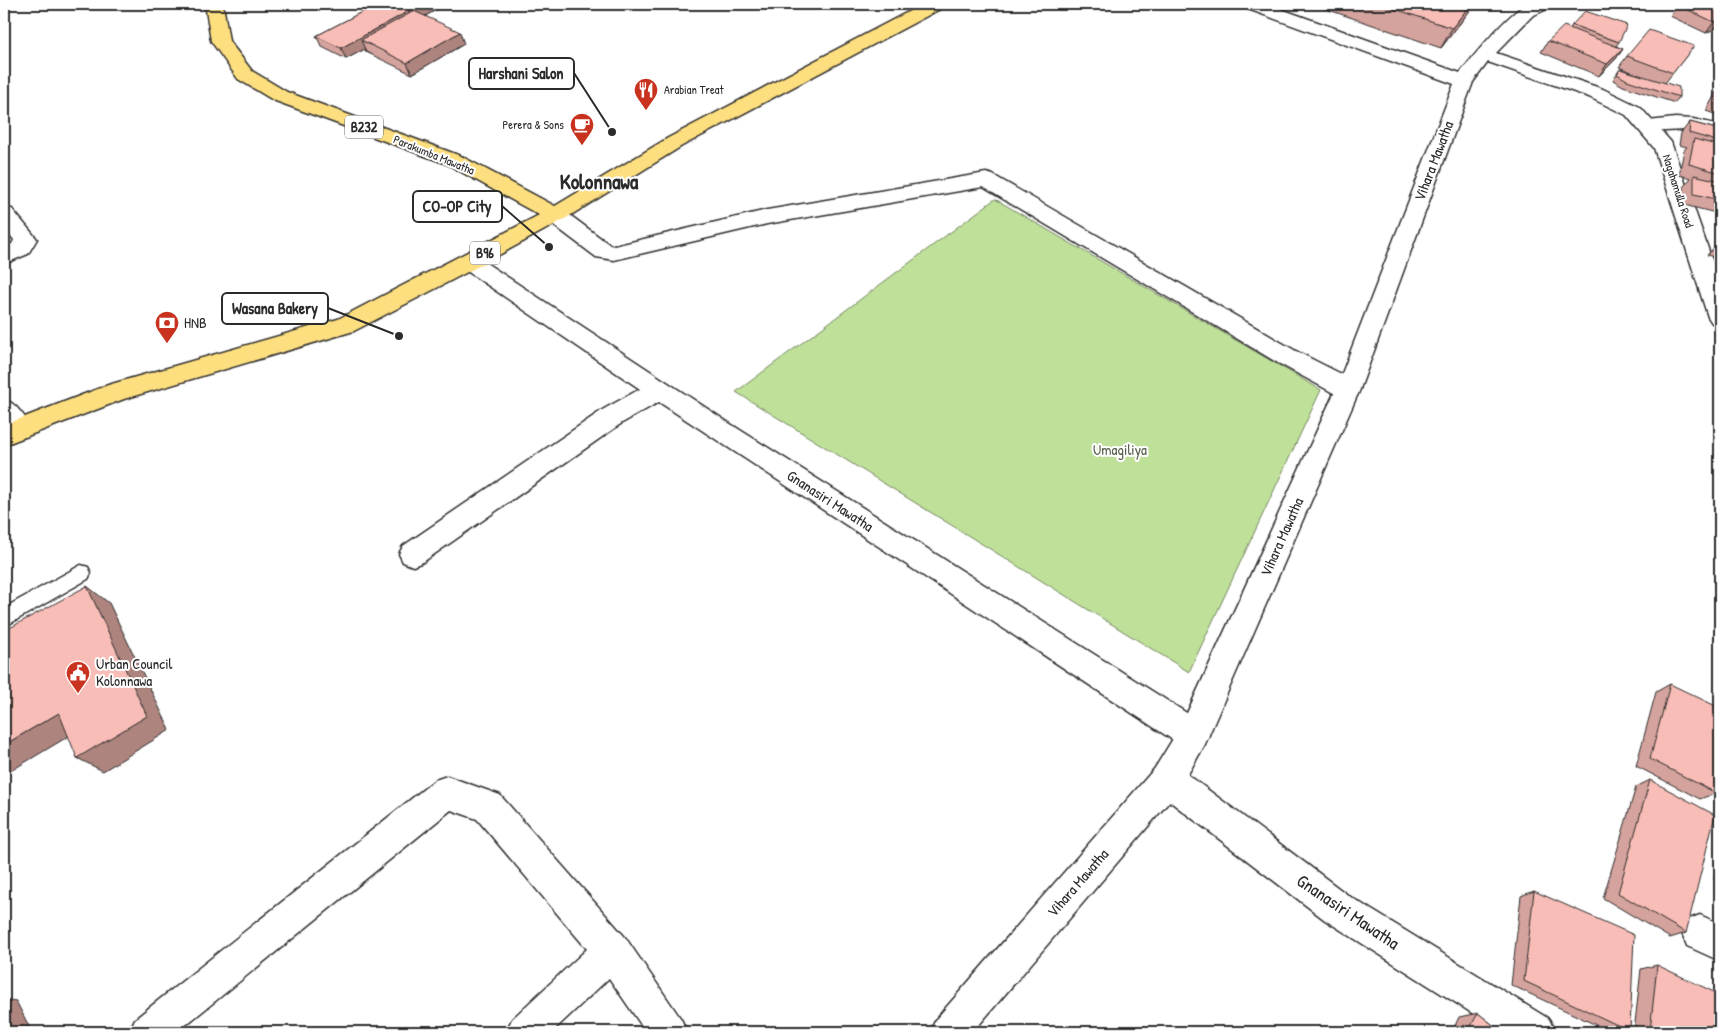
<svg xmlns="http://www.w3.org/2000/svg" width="1724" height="1036" font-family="'Patrick Hand',sans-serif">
<rect width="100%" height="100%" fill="#fff"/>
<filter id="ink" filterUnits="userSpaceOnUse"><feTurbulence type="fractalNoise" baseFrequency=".02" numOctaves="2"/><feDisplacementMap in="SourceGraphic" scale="10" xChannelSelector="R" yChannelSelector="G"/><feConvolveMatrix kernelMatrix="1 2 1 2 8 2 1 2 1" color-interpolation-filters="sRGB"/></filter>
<g filter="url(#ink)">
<path fill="#bfe099" stroke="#758662" d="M995 199 1321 390 1189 672 736 392Z"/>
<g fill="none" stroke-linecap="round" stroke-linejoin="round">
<defs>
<path id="lane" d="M81 565 88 567 91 573 88 579 4 627V608Z"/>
<g id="street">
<path d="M1675 118 1693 119 1720 125V137L1684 130 1647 132 1640 130 1637 126 1640 122Z"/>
<path d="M986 173 993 175 1296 351 1357 382 1360 389 1357 396 1348 398 1339 396 1278 363 983 187 767 224 614 260 596 257 547 220 544 215 547 210 555 208 563 210 610 245 614 246 767 210Z"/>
<path d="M4 207 12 209 37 239 28 254 4 264V247L12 244 14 240 4 227Z"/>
<path d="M469 254 477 257 729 423 1204 724 1209 735 1204 746 1193 750 1182 746 659 402 622 423 423 562 413 566 403 562 399 554 403 546 604 409 640 389 461 267 458 262 461 257Z"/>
<path d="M4 399C17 404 25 417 32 429L28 436C0 445 3 418 4 399Z"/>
<path d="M1167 763 1179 768 1349 896 1549 1019 1555 1032H1502L1325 920 1155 790 1151 779 1155 768Z"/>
<path d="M447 776 500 795 625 937 681 1019 687 1032H646L609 978 552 1032H506L512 1019 587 949 477 819 451 810 177 1032H129L135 1019 435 780Z"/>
<path d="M1700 915 1720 924V961L1687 946 1682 933 1687 920Z"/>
</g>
<path id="secondary" d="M1242 4H1267L1460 73C1473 57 1510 10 1528 4 1535 2 1544 4 1552 4L1549 8 1532 16 1496 53 1603 89 1640 107 1671 142 1720 283V325L1712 323 1708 317 1654 148 1626 115 1589 97 1488 62 1473 82 1360 389 1204 746 1179 790 973 1032H930L936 1019 1155 768 1182 724 1336 389 1454 84 1245 8Z"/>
<path id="primary" d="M205 4H223L229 41 252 71 287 92 461 156 555 206 668 138 923 4H945L942 8 682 146 563 220 477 267 354 331 124 399 4 445V425L108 385 338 319 539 215 447 164 273 100 238 79 211 41Z"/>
</defs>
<use href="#lane" stroke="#2b2b2b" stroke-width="3"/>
<use href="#street" stroke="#2b2b2b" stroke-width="3"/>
<use href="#secondary" stroke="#2b2b2b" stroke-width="3"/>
<use href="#primary" stroke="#2b2b2b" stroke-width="3"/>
<use href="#lane" fill="#fff" fill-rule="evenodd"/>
<use href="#street" fill="#fff" fill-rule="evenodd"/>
<use href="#secondary" fill="#fff" fill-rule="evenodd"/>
<use href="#primary" fill="#fedf80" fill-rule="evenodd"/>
</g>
<g fill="#d5a39d" stroke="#2b2b2b">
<path d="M377 4H438L440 8 425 16 464 44 412 74 366 52 365 49 346 59 322 47 316 36Z"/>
<path d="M1311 4H1475L1441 48Z"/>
<path d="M1680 4H1720V28L1718 27 1706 33 1670 16 1678 5Z"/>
<path d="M1572 25 1619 42 1616 46 1623 49 1615 60 1599 76 1541 52 1548 41 1570 29Z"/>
<path d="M1694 46 1665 83 1679 97 1675 103 1623 86 1613 80 1620 69 1639 75 1619 67 1627 56Z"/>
<path d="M1720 85V116L1706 111Z"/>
<path d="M1690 122 1720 130V214L1684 205V186L1691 178 1679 175 1684 150 1687 147 1679 145 1681 133Z"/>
<path d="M1720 241V259L1707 255Z"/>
<path d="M1670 684 1716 793 1700 799 1636 766 1656 692Z"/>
<path d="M1650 780 1686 933 1670 938 1603 898 1636 787Z"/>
<path d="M1720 845V883L1714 880Z"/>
<path d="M1534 891 1630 1031 1619 1032H1611L1511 985 1521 896Z"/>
<path d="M1657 965 1714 1032H1634L1641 969Z"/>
<path d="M1478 1013 1502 1032H1452L1459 1017Z"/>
</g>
<g fill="#ae847f" stroke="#2b2b2b">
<path d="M422 4H438L440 8 371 45 361 40 365 49 346 59 341 48Z"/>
<path d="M1471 4H1475L1441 48 1452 28Z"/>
<path d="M1720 19V24L1718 27 1706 33 1714 22Z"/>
<path d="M460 32 464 44 412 74 407 63Z"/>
<path d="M1623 49 1615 60 1599 76 1607 64Z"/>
<path d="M87 586 109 603 170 730 103 771 77 758Z"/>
<path d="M59 713 84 727 4 775V745Z"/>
<path d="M4 999 16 1001 32 1032H8L4 1024Z"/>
</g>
<g fill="#f8bdb6" stroke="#2b2b2b">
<path d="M377 4H422L341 48 316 36Z"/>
<path d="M1380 4H1471L1452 28Z"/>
<path d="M1680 4H1716L1720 6V19L1714 22 1678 5Z"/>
<path d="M414 11 460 32 407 63 361 40Z"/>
<path d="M1585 11 1627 25 1619 42 1572 25Z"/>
<path d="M1564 26 1623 49 1607 64 1548 41Z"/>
<path d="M1649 30 1694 46 1673 73 1627 56Z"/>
<path d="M1620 69 1679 87V97L1627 80 1617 74Z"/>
<path d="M1720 90V102L1715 100Z"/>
<path d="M1690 122 1720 130V142L1689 133Z"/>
<path d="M1694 139 1720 146V173L1689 164Z"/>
<path d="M1694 175 1720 181V200L1694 194Z"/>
<path d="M87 586 147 716 77 758 59 713 4 745V631Z"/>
<path d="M1670 684 1720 708V771L1716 793 1650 759Z"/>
<path d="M1650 780 1715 815 1686 933 1618 893Z"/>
<path d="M1534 891 1634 935 1630 1031 1524 981Z"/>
<path d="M1657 965 1716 993 1714 1032H1650Z"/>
<path d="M1478 1013 1502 1032H1468Z"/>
<path d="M4 1024 8 1032H4Z"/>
</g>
</g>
<defs>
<symbol id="restaurant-pin" viewBox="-11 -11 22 30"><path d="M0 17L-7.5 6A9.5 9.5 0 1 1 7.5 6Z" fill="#c8321e" stroke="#fff"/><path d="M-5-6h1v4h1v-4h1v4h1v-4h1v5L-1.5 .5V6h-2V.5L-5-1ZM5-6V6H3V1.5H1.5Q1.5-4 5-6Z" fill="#fff"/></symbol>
<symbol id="cafe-pin" viewBox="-11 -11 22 30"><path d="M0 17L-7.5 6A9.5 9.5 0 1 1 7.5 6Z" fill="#c8321e" stroke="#fff"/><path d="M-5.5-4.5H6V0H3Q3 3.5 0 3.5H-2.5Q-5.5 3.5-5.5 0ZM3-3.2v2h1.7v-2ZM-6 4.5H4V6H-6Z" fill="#fff"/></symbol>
<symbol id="bank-pin" viewBox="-11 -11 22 30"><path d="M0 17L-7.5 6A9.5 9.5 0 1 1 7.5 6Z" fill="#c8321e" stroke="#fff"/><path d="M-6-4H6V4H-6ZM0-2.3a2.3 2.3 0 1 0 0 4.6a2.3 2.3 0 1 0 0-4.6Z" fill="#fff"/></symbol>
<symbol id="civic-pin" viewBox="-11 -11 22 30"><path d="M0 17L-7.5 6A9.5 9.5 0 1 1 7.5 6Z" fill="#c8321e" stroke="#fff"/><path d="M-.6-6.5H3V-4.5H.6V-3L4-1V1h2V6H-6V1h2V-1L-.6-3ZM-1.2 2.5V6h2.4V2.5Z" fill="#fff"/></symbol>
</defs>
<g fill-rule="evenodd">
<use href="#restaurant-pin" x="632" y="76" width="28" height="38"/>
<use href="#cafe-pin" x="568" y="111" width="28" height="38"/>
<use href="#bank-pin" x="153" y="309" width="28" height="38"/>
<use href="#civic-pin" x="64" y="659" width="28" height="38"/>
</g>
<g text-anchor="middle" stroke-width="4" stroke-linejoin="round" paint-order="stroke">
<g font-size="12" fill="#2b2b2b" stroke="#fff" text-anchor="start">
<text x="664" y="94">Arabian Treat</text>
<text x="564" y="129" text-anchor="end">Perera &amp; Sons</text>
</g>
<g font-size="12" fill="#2b2b2b" stroke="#fff">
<text transform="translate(434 155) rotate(22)" y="4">Parakumba Mawatha</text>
<text transform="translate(1678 191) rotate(72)" y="4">Nagahamulla Road</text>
</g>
<g fill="#fff" stroke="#6b6b6b" stroke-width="1">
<rect x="345" y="115.5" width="38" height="23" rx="4"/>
<rect x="470" y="241.5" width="30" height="23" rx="4"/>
</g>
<g font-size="14" font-weight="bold" fill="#2b2b2b">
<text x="364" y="132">B232</text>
<text x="485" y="258">B96</text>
</g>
<g font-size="15" fill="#2b2b2b" stroke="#fff">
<text transform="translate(1434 161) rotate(-69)" y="5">Vihara Mawatha</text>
<text transform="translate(830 501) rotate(33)" y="5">Gnanasiri Mawatha</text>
<text transform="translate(1282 537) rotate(-66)" y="5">Vihara Mawatha</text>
<text transform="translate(1078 883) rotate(-49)" y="5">Vihara Mawatha</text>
</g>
<g font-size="15" fill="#2b2b2b" stroke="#fff" text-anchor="start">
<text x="184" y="328">HNB</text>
<text x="96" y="669">Urban Council<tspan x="96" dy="17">Kolonnawa</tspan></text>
</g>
<g font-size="15" fill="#57614c" stroke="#fff">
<text x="1120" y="455">Umagiliya</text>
</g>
<g font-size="18" fill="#2b2b2b" stroke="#fff">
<text transform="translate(1348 912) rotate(34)" y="6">Gnanasiri Mawatha</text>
</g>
<g font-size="21" font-weight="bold" fill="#2b2b2b" stroke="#fff">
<text x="599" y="189">Kolonnawa</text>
</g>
</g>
<path fill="none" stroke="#2b2b2b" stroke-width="2" d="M612 132L574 73M549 247L502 206M399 336L328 308"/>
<g fill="#2b2b2b" stroke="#fff" stroke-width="2">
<circle cx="612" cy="132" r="5"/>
<circle cx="549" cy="247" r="5"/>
<circle cx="399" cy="336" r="5"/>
</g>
<g fill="#fff" stroke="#2b2b2b" stroke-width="2">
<rect x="469" y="58" width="105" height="31" rx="5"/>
<rect x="413" y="191" width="89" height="31" rx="5"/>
<rect x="222" y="293" width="106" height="31" rx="5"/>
</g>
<g font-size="16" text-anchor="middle" font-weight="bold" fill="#2b2b2b">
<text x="521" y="79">Harshani Salon</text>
<text x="457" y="212">CO-OP City</text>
<text x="275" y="314">Wasana Bakery</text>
</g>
<rect width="1724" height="1036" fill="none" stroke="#fff" stroke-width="20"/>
<rect x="10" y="10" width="1704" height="1016" fill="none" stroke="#2b2b2b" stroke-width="2" filter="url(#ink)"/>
</svg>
